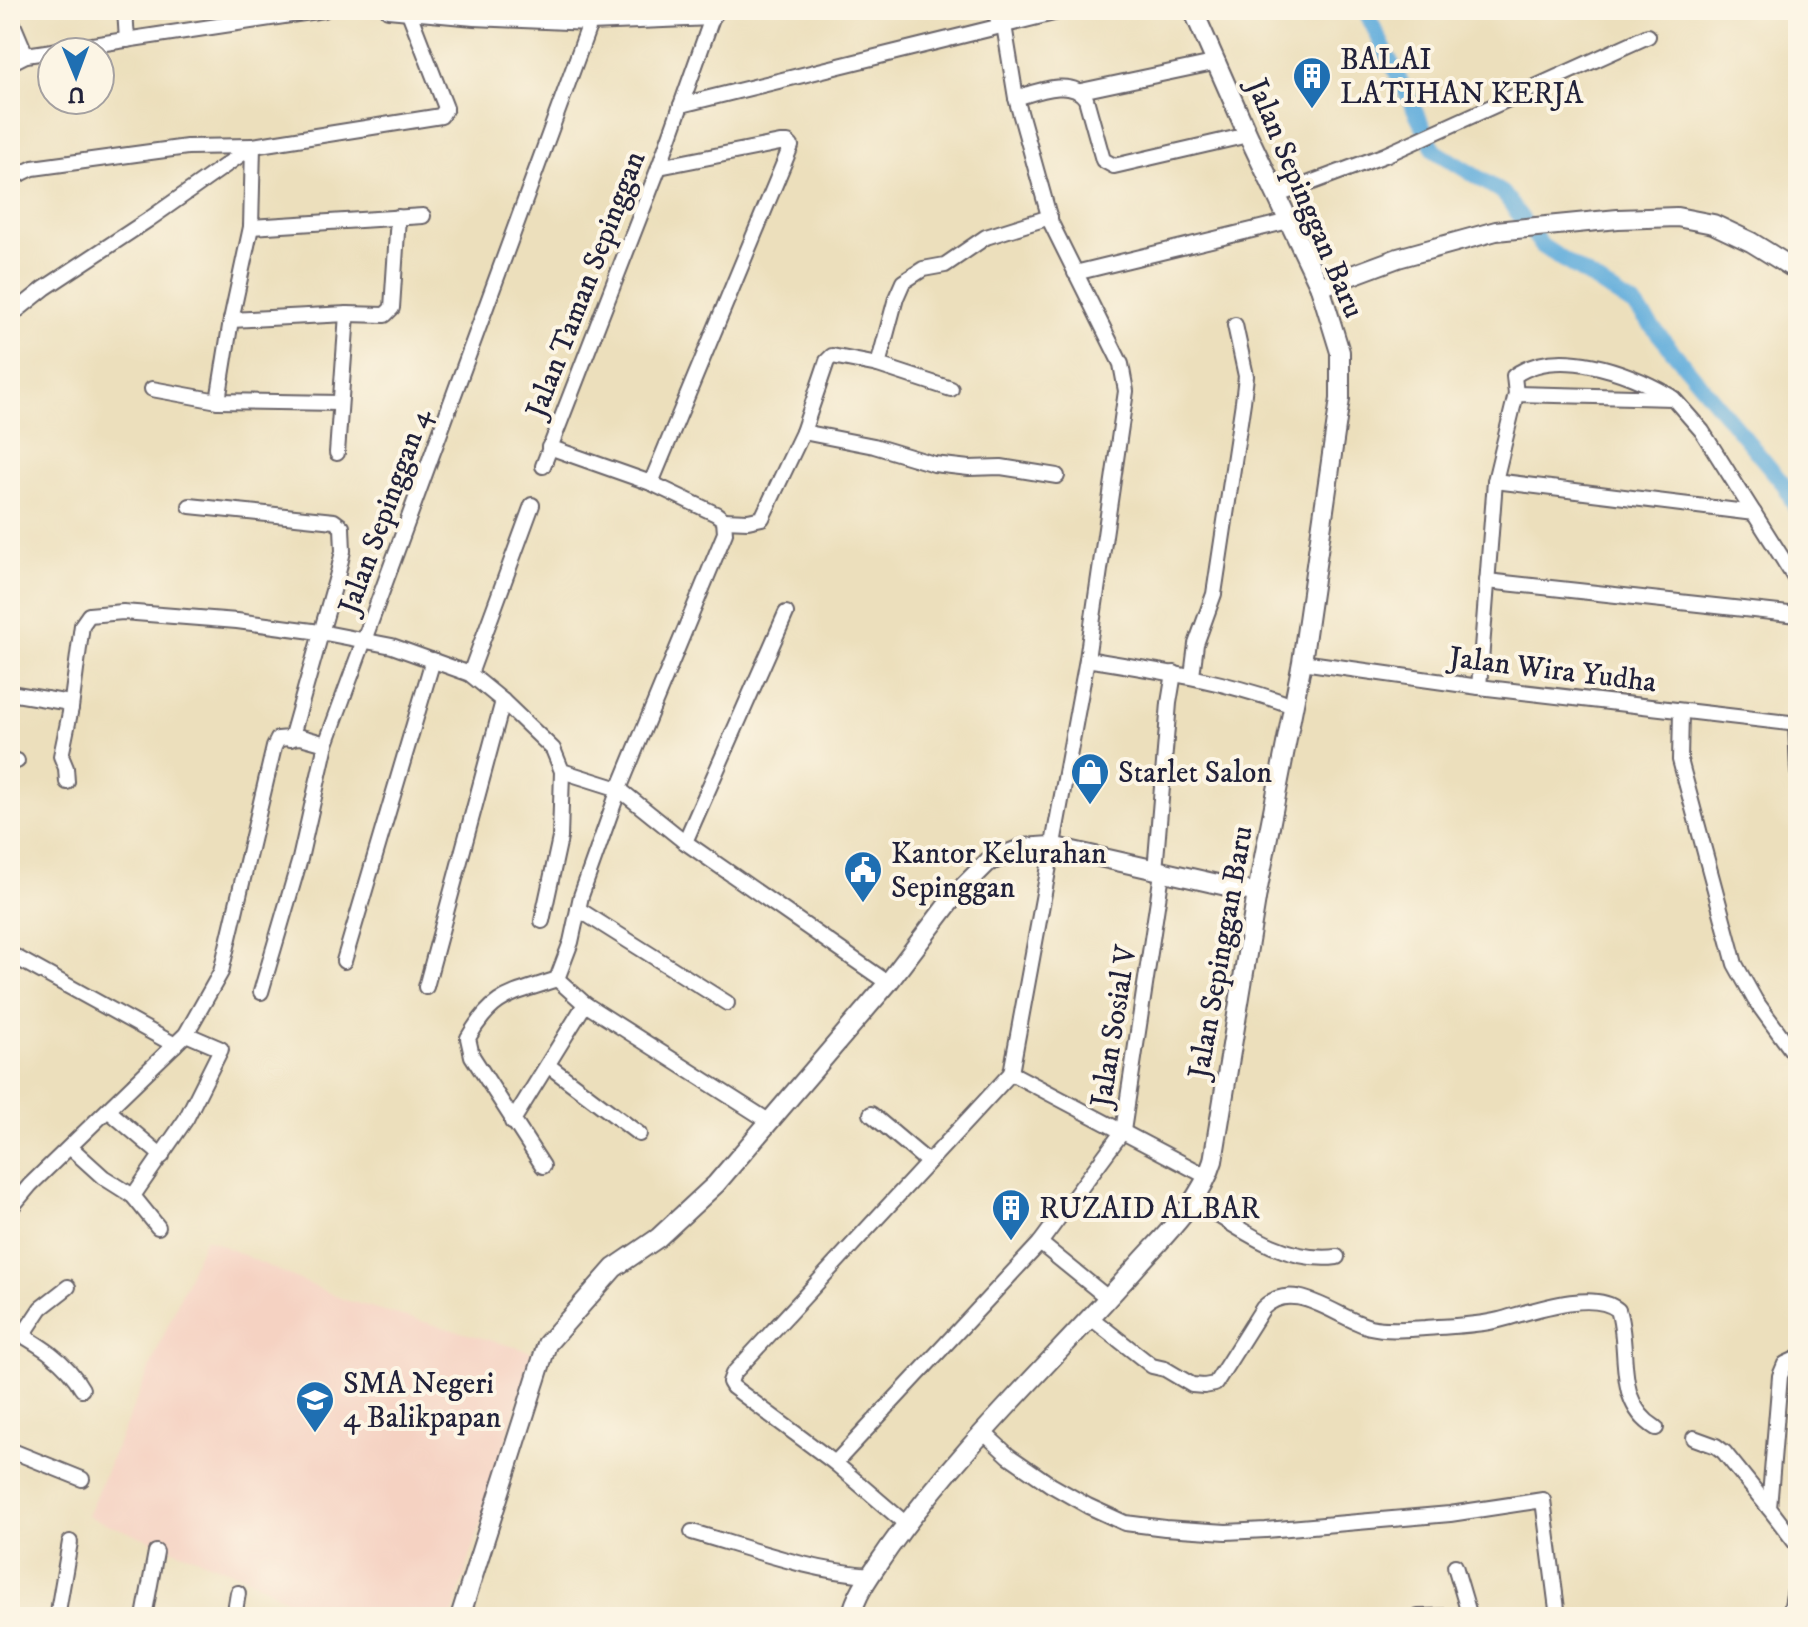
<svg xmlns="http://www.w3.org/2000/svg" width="1808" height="1627" font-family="'IM FELL DW Pica',serif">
<rect width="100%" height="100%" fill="#fcf5e5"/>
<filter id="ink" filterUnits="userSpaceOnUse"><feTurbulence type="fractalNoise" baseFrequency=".0125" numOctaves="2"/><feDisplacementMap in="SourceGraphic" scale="16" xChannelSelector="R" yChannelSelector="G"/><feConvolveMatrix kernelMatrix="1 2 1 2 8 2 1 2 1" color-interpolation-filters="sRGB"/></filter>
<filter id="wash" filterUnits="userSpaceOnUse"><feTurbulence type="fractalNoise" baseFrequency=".006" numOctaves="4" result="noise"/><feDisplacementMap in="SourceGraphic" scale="32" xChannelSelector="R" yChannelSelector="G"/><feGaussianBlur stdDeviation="1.8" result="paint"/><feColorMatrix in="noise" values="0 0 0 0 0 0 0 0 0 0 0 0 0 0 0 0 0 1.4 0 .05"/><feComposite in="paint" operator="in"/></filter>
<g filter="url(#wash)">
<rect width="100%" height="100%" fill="#ecdfbc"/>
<path fill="#f5d2c2" d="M205 1238 345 1300 533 1352 452 1617H322L303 1610 248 1578 87 1516Z"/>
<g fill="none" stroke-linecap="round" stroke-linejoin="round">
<path stroke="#64aedc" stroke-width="16" d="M1365 10 1435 151 1503 193 1542 246 1636 307 1785 486 1798 513"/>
</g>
</g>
<g filter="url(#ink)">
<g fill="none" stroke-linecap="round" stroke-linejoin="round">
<defs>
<g id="minor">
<path d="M125 10 127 40"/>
<path d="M388 10 474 18 590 23 712 18"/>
<path d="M991 10 1004 25 1016 98 1051 223 1121 364 1126 391 1087 659"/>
<path d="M10 17 26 55"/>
<path d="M10 63 26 55 324 10"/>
<path d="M1081 91 1218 62"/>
<path d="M1016 98C1036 92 1072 77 1086 99L1103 160 1114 166 1248 135"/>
<path d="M681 105 1066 10"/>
<path d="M10 179 33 168 187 147 253 146 251 227 231 320 218 401"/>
<path d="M1278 195 1385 155 1648 36"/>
<path d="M251 227 423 216"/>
<path d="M1075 273 1289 221"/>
<path d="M10 316 45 288 148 220 253 146 441 116 446 108 408 10"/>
<path d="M231 320 347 314 385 315 392 308 398 217"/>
<path d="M878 365 896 298 903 282 923 269 945 265 986 237 1050 217"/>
<path d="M152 389 218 401 340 403"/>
<path d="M1516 394 1514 376C1557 345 1628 372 1670 396"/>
<path d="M803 432 827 361 832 356 878 365 951 389"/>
<path d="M549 447 651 483 716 514 724 520 725 533 619 789 685 842 888 983"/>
<path d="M337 453 347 314"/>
<path d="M543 466 659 167 712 18 718 10"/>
<path d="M1495 481 1754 513"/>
<path d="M651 483 791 146 788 143H780L659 167"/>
<path d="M190 506 334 521 342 527 343 551 338 573 291 739"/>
<path d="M724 520 748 521 762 518 803 432 874 446 934 464 969 468 1001 467 1057 476"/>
<path d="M1487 581 1798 615"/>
<path d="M1302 662 1479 687 1798 724"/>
<path d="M470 674 532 505"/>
<path d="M1192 676 1196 644 1214 594 1243 402 1246 376 1235 325"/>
<path d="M1479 687 1495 481 1516 394 1673 398 1702 431 1798 583"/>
<path d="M10 693 64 702 71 708"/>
<path d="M1681 711 1680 760 1735 964 1755 1000 1798 1059"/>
<path d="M1796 725 1798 772"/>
<path d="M10 759 17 761"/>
<path d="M67 782 66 768 61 756 71 708 82 625 89 615 123 612 237 621 320 632 392 646 470 674 503 701 553 749 562 771 619 789 581 896 571 942 557 979C511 995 494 993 468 1038L472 1056 543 1166"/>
<path d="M685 842 786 613"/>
<path d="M1155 871 1169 703 1174 673"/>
<path d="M578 909 727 1003"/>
<path d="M542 921 560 838 562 771"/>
<path d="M10 954 175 1045"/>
<path d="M344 961 433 660"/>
<path d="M557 979 585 1004 770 1122"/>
<path d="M426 987 503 701"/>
<path d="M261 992 300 859 326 744 590 23"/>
<path d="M549 1066 639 1134"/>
<path d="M1011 1073 1208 1177"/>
<path d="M109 1111 162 1156"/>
<path d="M871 1114 928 1162"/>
<path d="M512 1122 585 1004"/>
<path d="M71 1148 103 1177 133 1196 158 1227"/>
<path d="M133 1196 186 1119 221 1049 186 1034"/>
<path d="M1194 1200C1237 1227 1284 1264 1337 1257"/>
<path d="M10 1209 30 1185 186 1034 221 972 274 747 278 739 301 737 326 744"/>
<path d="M1040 1243 1109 1299"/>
<path d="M1091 1318 1152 1366 1165 1369 1192 1385 1204 1386 1215 1384 1263 1308C1294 1277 1336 1318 1370 1327 1387 1331 1407 1329 1425 1328 1449 1326 1475 1326 1499 1320 1527 1313 1592 1288 1618 1310 1631 1350 1613 1402 1656 1428"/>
<path d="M10 1328C38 1344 66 1360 82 1389"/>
<path d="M23 1335 41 1308 68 1287"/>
<path d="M1798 1358 1785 1364 1780 1376 1769 1508 1798 1546"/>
<path d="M983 1432 1009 1456 1051 1485 1088 1506 1125 1523 1165 1528 1226 1532 1266 1530 1450 1514 1543 1500 1558 1617"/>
<path d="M1694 1438 1716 1446 1724 1452 1769 1508"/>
<path d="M10 1450 82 1479"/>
<path d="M835 1463 1040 1243 1123 1131 1162 873"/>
<path d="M906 1524 835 1463 733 1387 730 1382 733 1374 1011 1073 1087 659C1160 671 1223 680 1293 706"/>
<path d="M692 1532C751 1549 809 1571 871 1575"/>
<path d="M1455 1566 1470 1617"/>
<path d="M57 1617 70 1542"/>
<path d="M144 1617 156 1552"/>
<path d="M234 1617 238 1593"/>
<path d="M1418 1617 1470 1616"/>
<path d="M1790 1617 1798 1572"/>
</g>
<g id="tertiary">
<path d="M1320 287 1398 258 1496 231 1618 219 1677 217 1713 224 1751 242 1798 271"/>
<path d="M460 1617 547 1344 614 1268 658 1238 716 1184 888 983 955 895 988 862 1023 848 1051 846 1257 893"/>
<path d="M851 1617C856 1592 875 1569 889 1548 962 1445 1056 1358 1139 1264 1167 1233 1201 1201 1213 1161L1257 893 1302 662 1340 399V352L1320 287 1248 135 1193 10"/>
</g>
</defs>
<use href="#minor" stroke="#696468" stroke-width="18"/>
<use href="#tertiary" stroke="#696468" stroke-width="22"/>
<use href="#minor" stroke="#fff" stroke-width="14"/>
<use href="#tertiary" stroke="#fff" stroke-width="18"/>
</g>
</g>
<defs>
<symbol id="building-pin" viewBox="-11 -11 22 30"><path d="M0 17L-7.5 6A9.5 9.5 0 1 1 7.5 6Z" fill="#1f6fb2" stroke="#fcf5e5"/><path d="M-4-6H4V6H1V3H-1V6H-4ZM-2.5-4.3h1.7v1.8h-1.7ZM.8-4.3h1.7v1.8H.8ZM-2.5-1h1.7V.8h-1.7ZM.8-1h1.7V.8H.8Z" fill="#fff"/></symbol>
<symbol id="shop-pin" viewBox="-11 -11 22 30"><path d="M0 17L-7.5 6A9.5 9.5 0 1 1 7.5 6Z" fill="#1f6fb2" stroke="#fcf5e5"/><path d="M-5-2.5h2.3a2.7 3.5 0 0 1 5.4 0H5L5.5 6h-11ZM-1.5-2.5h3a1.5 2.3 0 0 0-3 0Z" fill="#fff"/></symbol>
<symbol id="civic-pin" viewBox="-11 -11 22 30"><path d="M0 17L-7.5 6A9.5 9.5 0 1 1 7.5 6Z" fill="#1f6fb2" stroke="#fcf5e5"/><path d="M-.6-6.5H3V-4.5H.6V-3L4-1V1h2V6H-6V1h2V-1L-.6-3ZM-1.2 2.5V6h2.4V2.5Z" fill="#fff"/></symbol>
<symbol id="school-pin" viewBox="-11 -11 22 30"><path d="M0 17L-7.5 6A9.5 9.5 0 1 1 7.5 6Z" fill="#1f6fb2" stroke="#fcf5e5"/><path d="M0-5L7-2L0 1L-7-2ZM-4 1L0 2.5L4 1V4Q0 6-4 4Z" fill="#fff"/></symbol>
</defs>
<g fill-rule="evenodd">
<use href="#building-pin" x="1290" y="54" width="44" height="60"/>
<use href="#shop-pin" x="1068" y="750" width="44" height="60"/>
<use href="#civic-pin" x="841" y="848" width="44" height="60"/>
<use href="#building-pin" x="989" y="1186" width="44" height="60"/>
<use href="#school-pin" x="293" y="1378" width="44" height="60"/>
</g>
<g text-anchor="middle" stroke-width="8" stroke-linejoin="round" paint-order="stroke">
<g font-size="30" fill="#22223b" stroke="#fcf5e5" text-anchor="start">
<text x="1340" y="69">BALAI<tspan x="1340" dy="34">LATIHAN KERJA</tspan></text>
<text x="1118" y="782">Starlet Salon</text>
<text x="891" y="863">Kantor Kelurahan<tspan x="891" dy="34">Sepinggan</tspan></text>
<text x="1039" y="1218">RUZAID ALBAR</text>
<text x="343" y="1393">SMA Negeri<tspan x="343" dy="34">4 Balikpapan</tspan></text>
</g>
<g font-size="30" fill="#22223b" stroke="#fcf5e5">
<text transform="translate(1306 198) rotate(67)" y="10">Jalan Sepinggan Baru</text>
<text transform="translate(585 284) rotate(-69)" y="10">Jalan Taman Sepinggan</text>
<text transform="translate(384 511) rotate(-70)" y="10">Jalan Sepinggan 4</text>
<text transform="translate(1553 669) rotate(7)" y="10">Jalan Wira Yudha</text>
<text transform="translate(1220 952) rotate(-80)" y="10">Jalan Sepinggan Baru</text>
<text transform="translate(1113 1026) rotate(-81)" y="10">Jalan Sosial V</text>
</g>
</g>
<rect width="1808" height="1627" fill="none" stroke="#fcf5e5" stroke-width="40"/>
<g transform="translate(76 76) rotate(179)"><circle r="38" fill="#fcf5e5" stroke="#a5a1a1" stroke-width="2"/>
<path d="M0-6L14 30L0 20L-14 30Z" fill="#1f6fb2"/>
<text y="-12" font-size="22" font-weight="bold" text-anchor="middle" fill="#22223b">U</text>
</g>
</svg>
